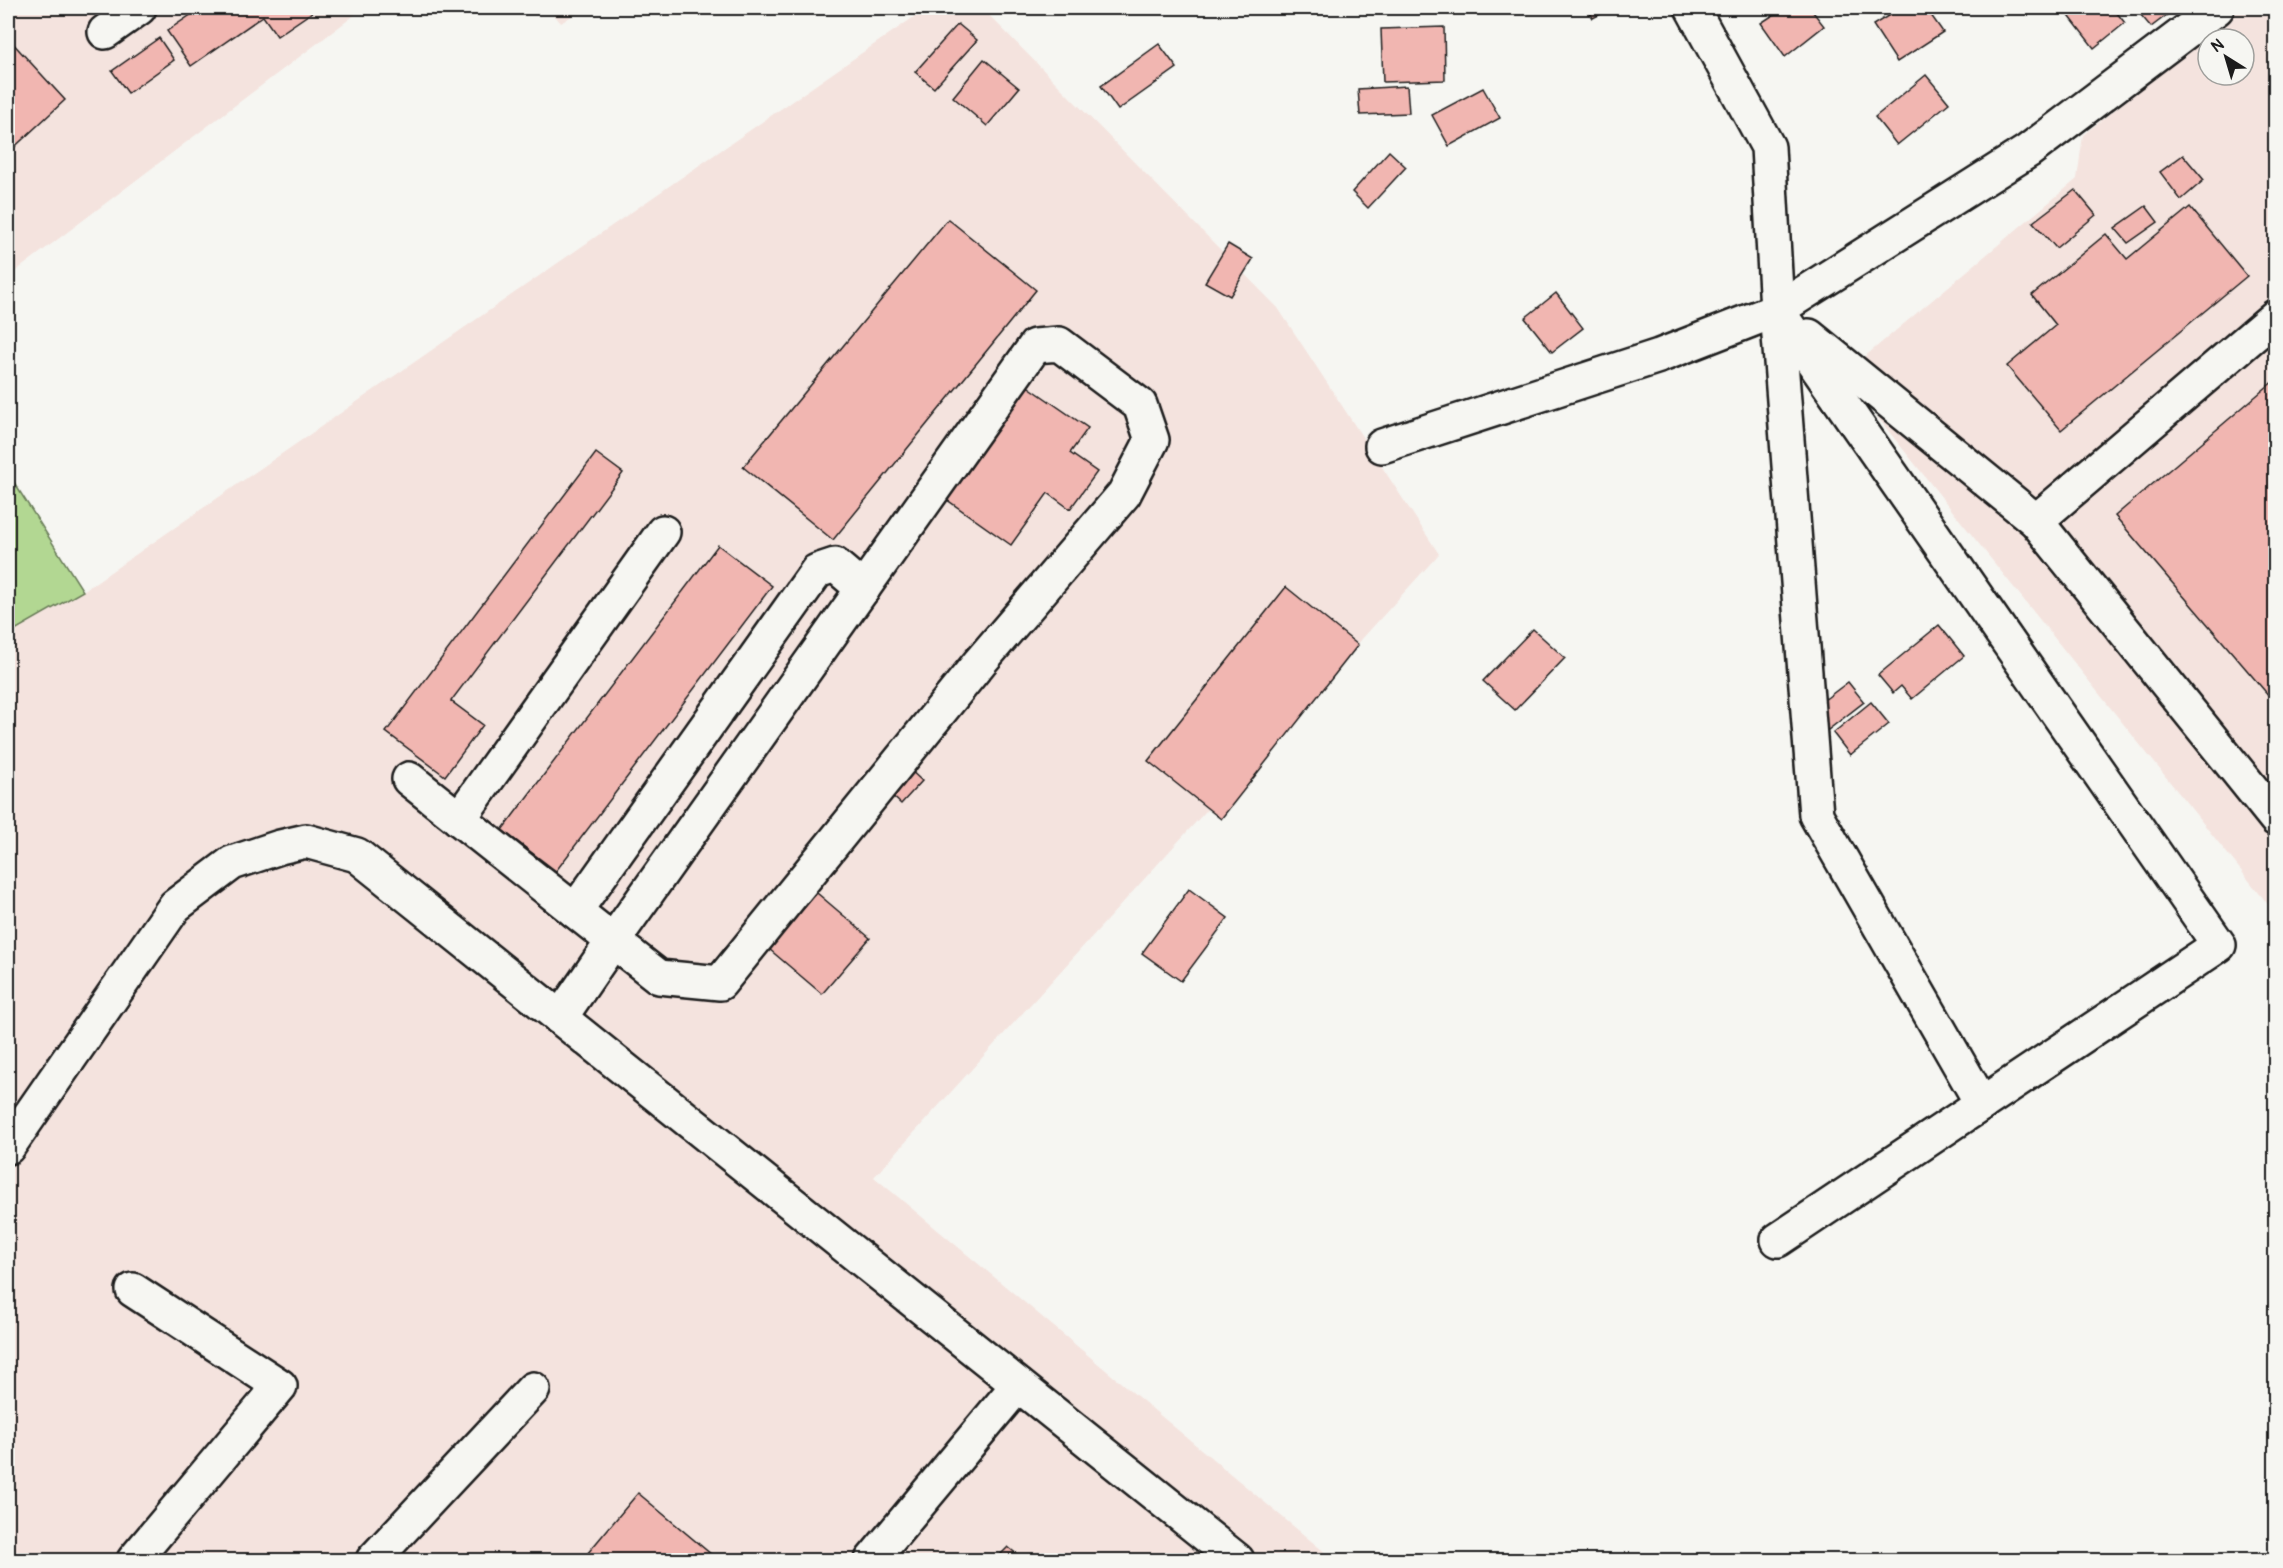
<svg xmlns="http://www.w3.org/2000/svg" width="2283" height="1568" font-family="Pangolin,sans-serif">
<rect width="100%" height="100%" fill="#f6f6f2"/>
<filter id="ink" filterUnits="userSpaceOnUse"><feTurbulence type="fractalNoise" baseFrequency=".0167" numOctaves="2"/><feDisplacementMap in="SourceGraphic" scale="12" xChannelSelector="R" yChannelSelector="G"/><feConvolveMatrix kernelMatrix="1 2 1 2 8 2 1 2 1" color-interpolation-filters="sRGB"/></filter>
<g filter="url(#ink)">
<g fill="#f4e3de" fill-rule="evenodd">
<path d="M8 8H364L8 277Z"/>
<path d="M548 8H584L561 23Z"/>
<path d="M927 8H982L1278 308 1439 554 874 1177 1334 1560H8V634L83 591Z"/>
<path d="M2242 8H2275V913L1878 418 1863 358 2077 179 2083 135ZM2208 39H2244V75H2208Z"/>
</g>
<path fill="#b2d792" stroke="#677a57" stroke-width="1.5" d="M8 473 83 591 8 634Z"/>
<g fill="#f1b6b1" stroke="#1c1c1c" stroke-width="1.5">
<path d="M201 8H318L277 36 263 16 191 66 167 31Z"/>
<path d="M1587 8H1612L1593 18Z"/>
<path d="M1784 8H1810L1824 26 1785 57 1761 23Z"/>
<path d="M1901 8H1926L1943 32 1897 62 1873 25Z"/>
<path d="M2063 8H2113L2125 23 2094 48Z"/>
<path d="M2135 8H2176L2151 27Z"/>
<path d="M958 24 977 40 934 88 915 72Z"/>
<path d="M1444 27 1445 80 1383 82 1381 29Z"/>
<path d="M8 38 65 100 8 153Z"/>
<path d="M159 38 174 60 128 93 112 71Z"/>
<path d="M1159 44 1177 68 1118 110 1101 86Z"/>
<path d="M984 59 1019 88 987 126 953 97Z"/>
<path d="M1926 75 1949 103 1897 145 1875 117Z"/>
<path d="M1407 86 1409 113 1360 115 1358 89Z"/>
<path d="M1483 88 1500 118 1449 146 1432 115Z"/>
<path d="M1389 151 1406 167 1368 208 1352 192Z"/>
<path d="M2183 155 2204 180 2181 200 2160 172Z"/>
<path d="M2075 190 2096 215 2056 248 2033 222Z"/>
<path d="M2146 206 2158 222 2128 243 2115 228Z"/>
<path d="M2190 207 2247 276 2061 430 2007 366 2056 325 2032 295 2106 234 2127 259Z"/>
<path d="M948 219 1036 290 833 540 743 467Z"/>
<path d="M1228 244 1253 259 1230 296 1205 282Z"/>
<path d="M1556 293 1583 328 1552 352 1525 318Z"/>
<path d="M2276 379V704L2115 516Z"/>
<path d="M1023 383 1088 428 1070 453 1097 472 1070 509 1048 493 1011 545 943 497Z"/>
<path d="M596 453 623 473 451 701 483 725 445 776 386 732Z"/>
<path d="M718 545 772 586 556 871 502 830Z"/>
<path d="M1286 587 1358 645 1221 819 1148 761Z"/>
<path d="M1939 625 1964 656 1912 699 1901 686 1893 693 1878 675Z"/>
<path d="M1533 629 1565 658 1515 710 1483 681Z"/>
<path d="M1848 682 1864 702 1828 730 1811 710Z"/>
<path d="M1871 702 1889 724 1850 755 1833 733Z"/>
<path d="M907 767 922 781 901 804 886 790Z"/>
<path d="M1189 889 1228 918 1181 981 1142 953Z"/>
<path d="M817 893 870 938 822 994 769 949Z"/>
<path d="M638 1493 718 1560H582Z"/>
<path d="M1008 1547 1024 1560H995Z"/>
</g>
<g fill="none" stroke-linecap="round" stroke-linejoin="round">
<defs>
<g id="minor">
<path d="M1692 8 1768 147 1777 310 1816 815 1982 1104"/>
<path d="M105 32 139 8"/>
<path d="M1777 310 2219 945 1778 1240"/>
<path d="M1809 336 2036 521 2276 819"/>
<path d="M1059 344 1140 405 1152 440 1124 494 980 662 720 983 659 977 613 941 1035 346Z"/>
<path d="M1382 446 1659 356 1777 310 2028 151 2217 8"/>
<path d="M2036 521 2276 316"/>
<path d="M409 779 613 941 560 1018"/>
<path d="M459 819 663 532"/>
<path d="M575 911 817 571 835 565 863 589"/>
<path d="M8 1147 175 906 232 863 280 847 306 841 357 855 1237 1560"/>
<path d="M133 1290 280 1386 134 1560"/>
<path d="M373 1560 533 1389"/>
<path d="M872 1560 1018 1385"/>
</g>
</defs>
<use href="#minor" stroke="#1c1c1c" stroke-width="38"/>
<use href="#minor" stroke="#f6f6f2" stroke-width="33"/>
</g>
</g>
<rect width="2283" height="1568" fill="none" stroke="#f6f6f2" stroke-width="30"/>
<rect x="15" y="15" width="2253" height="1538" fill="none" stroke="#1c1c1c" stroke-width="2" filter="url(#ink)"/>
<g transform="translate(2226 57) rotate(323)"><circle r="28" fill="#f6f6f2" stroke="#9f9f9c" stroke-width="1.5"/>
<path d="M0-4.5L10 22L0 15L-10 22Z" fill="#1c1c1c"/>
<text y="-9" font-size="16" font-weight="bold" text-anchor="middle" fill="#1c1c1c">N</text>
</g>
</svg>
